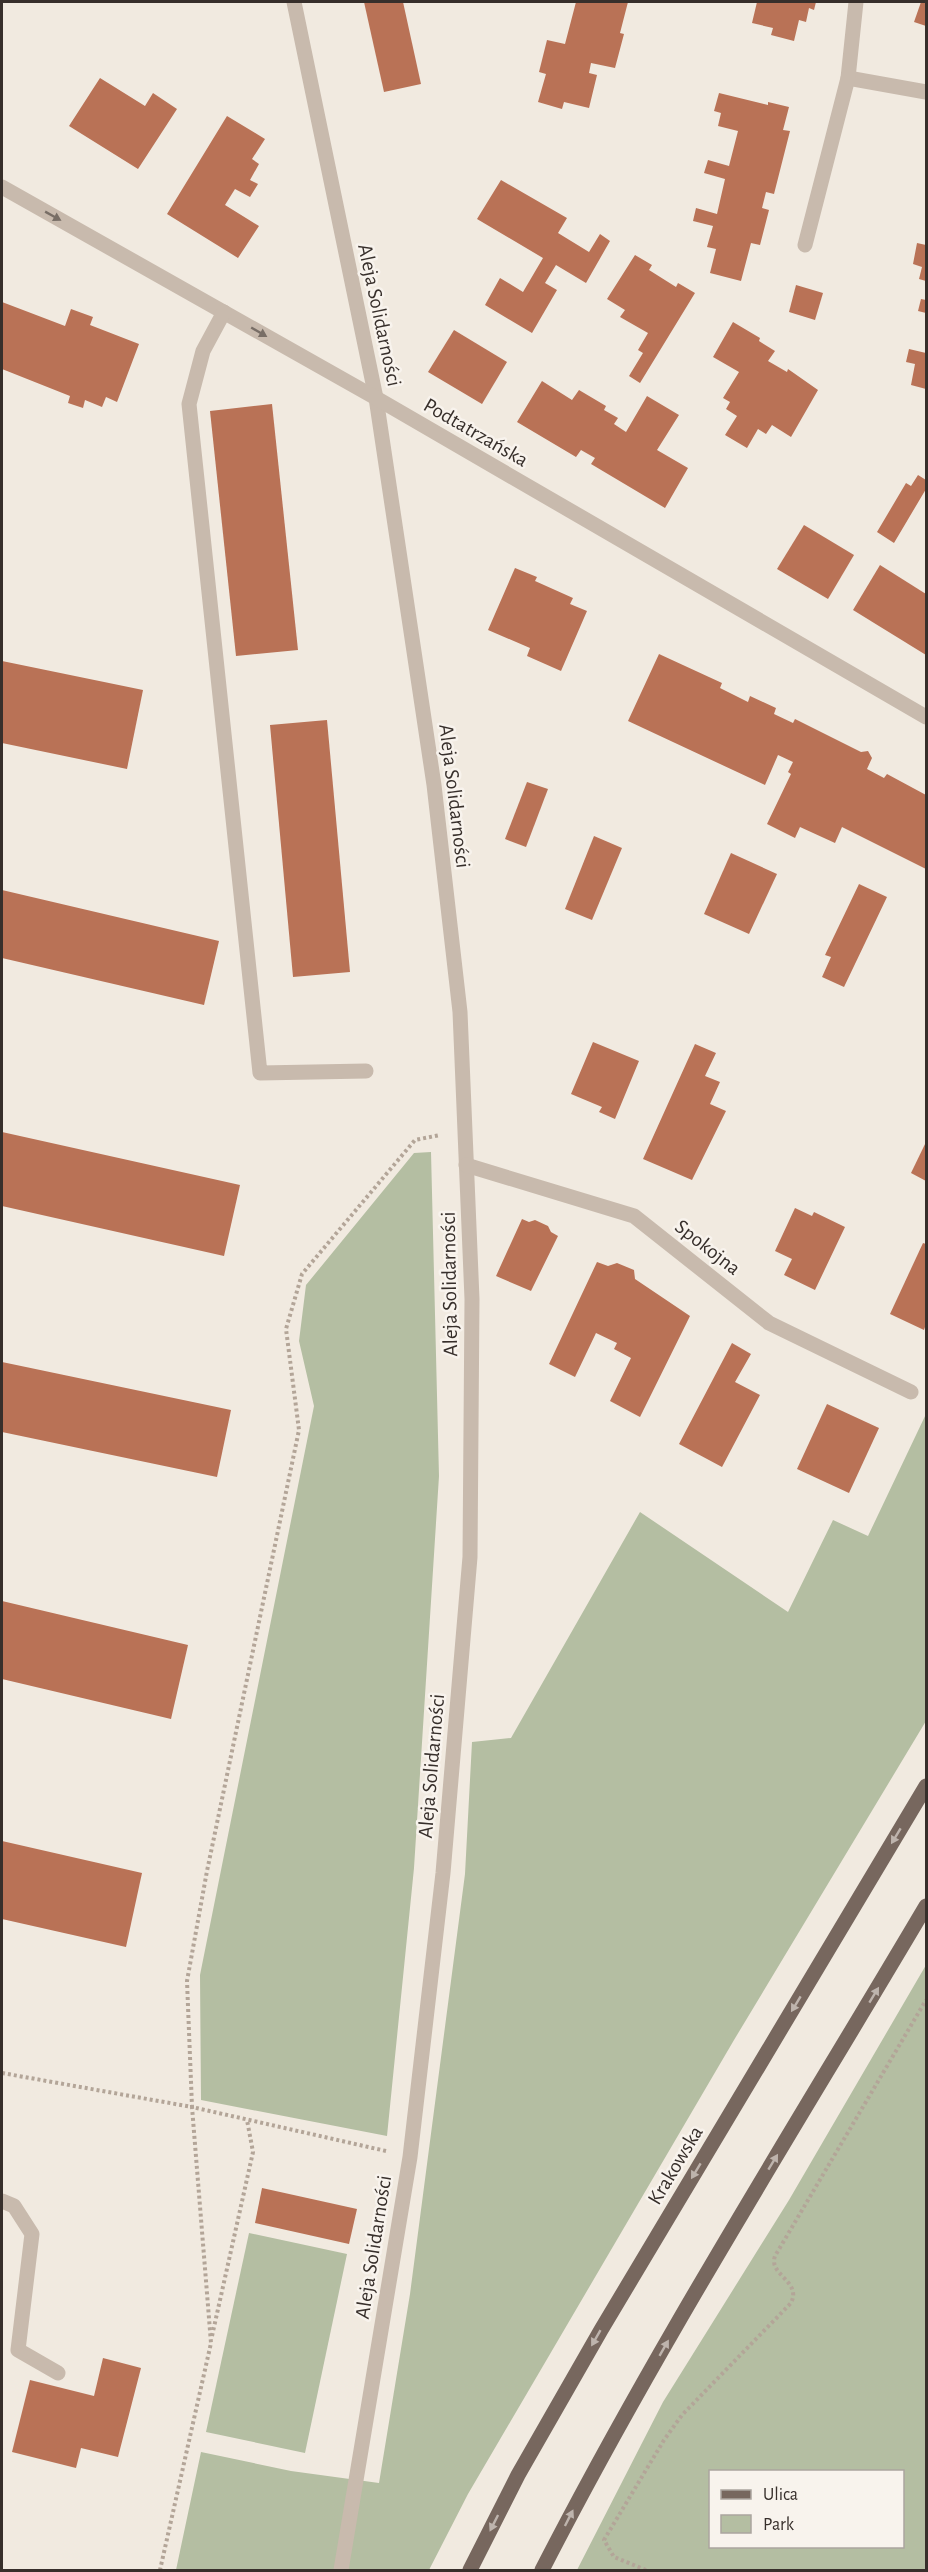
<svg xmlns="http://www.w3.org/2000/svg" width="928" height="2572" font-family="'Alegreya Sans',sans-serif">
<rect width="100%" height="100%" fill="#f1eae0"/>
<g fill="#b4bea2" fill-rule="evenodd">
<path d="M431 1152 439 1476 414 1868 387 2136 201 2100 200 1975 314 1406 299 1341 306 1285 414 1153Z"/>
<path d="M926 1414V1721L734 2040 468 2494 429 2570H176L201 2452 291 2471 379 2483 410 2294 465 1874 472 1742 511 1738 640 1512 788 1612 833 1520 868 1536Z"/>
<path d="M926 1965V2570H577L663 2402 789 2200ZM710 2472H902V2546H710Z"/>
<path d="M249 2233 347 2254 305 2453 206 2432Z"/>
</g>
<g fill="#b97256">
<path d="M364 2H403L421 84 384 92Z"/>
<path d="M576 2H628L620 33 624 34 615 68 591 63 589 73 597 75 589 108 564 102 562 109 538 102 546 74 539 72 547 40 565 44Z"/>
<path d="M757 2H816L814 10 809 8 806 22 799 20 794 41 771 35 773 28 752 23Z"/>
<path d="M921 2H926V26L914 22Z"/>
<path d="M100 78 145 106 153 93 177 109 138 169 69 126Z"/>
<path d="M719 93 768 105V102L789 107 783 130 790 131 774 194 766 192 762 208 769 210 760 245 751 243 741 281 710 273 716 249 707 247 713 226 693 221 696 208 717 214 725 179 704 173 708 160 729 166 738 131 718 126 721 113 714 111Z"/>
<path d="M227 116 265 139 252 159 259 164 250 180 258 184 250 197 235 189 225 205 259 226 238 258 167 214Z"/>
<path d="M501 180 567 218 558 233 589 252 600 234 610 241 586 283 556 265 545 283 557 290 532 333 485 305 500 278 523 292 543 258 477 219Z"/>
<path d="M917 243 926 245V281L919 279 922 267 913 264Z"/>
<path d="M635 255 652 265 649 270 676 287 678 283 695 293 640 383 629 376 643 353 638 350 648 333 620 317 625 310 607 299Z"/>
<path d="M796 285 823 293 815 320 789 312Z"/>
<path d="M921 299 926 300V313L918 311Z"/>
<path d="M2 302 65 326 71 309 93 317 90 325 139 344 117 402 106 397 102 407 85 400 83 408 68 403 70 396 2 369Z"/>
<path d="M733 322 760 338 759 341 775 351 768 361 787 372 788 369 818 390 791 437 772 425 766 434 758 429 747 448 725 435 737 416 726 409 730 402 723 398 739 372 713 357Z"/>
<path d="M454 330 507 362 482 404 428 372Z"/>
<path d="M909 349 926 353V389L911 385 915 364 906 362Z"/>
<path d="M542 381 572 400 579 390 606 406 604 410 618 418 614 424 626 432 647 396 679 415 657 450 688 468 665 508 591 464 595 458 581 450 576 457 517 422Z"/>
<path d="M272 404 298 650 236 656 210 411Z"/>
<path d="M918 475 926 480V489L894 543 877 532 906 483 911 486Z"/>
<path d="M804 525 854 555 828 599 777 569Z"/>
<path d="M880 565 926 594V655L853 610Z"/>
<path d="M515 568 537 577 535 581 573 598 570 604 587 611 561 671 527 656 530 648 488 630Z"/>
<path d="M659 654 722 683 720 688 748 702 750 696 776 708 774 714 793 723 795 719 861 752 868 751 872 758 867 769 884 778 887 774 926 795V869L842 827 835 843 800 827 795 838 767 824 791 774 788 772 793 762 778 755 765 785 628 721Z"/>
<path d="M2 661 143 690 127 769 2 743Z"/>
<path d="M327 720 350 972 293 977 270 725Z"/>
<path d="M527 782 548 789 526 847 505 839Z"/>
<path d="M594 836 622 848 592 920 565 909Z"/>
<path d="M731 853 777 874 749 934 704 914Z"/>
<path d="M859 884 887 897 844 987 822 977 831 957 825 955Z"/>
<path d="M2 890 219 941 204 1005 2 958Z"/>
<path d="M593 1042 639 1061 615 1119 599 1112 602 1107 571 1094Z"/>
<path d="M695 1044 716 1053 705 1076 720 1082 710 1104 726 1111 692 1180 643 1159Z"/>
<path d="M2 1132 240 1185 224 1256 2 1206Z"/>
<path d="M926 1142V1181L911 1173Z"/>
<path d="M795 1208 812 1216 814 1212 845 1227 815 1290 784 1275 792 1259 775 1251Z"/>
<path d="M522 1219 529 1222 535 1220 548 1226 551 1232 558 1236 531 1291 496 1276Z"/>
<path d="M923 1243 926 1244V1324L924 1330 890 1314Z"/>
<path d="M597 1262 608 1266 617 1263 634 1270 635 1279 690 1316 640 1417 610 1401 631 1358 614 1349 617 1343 596 1333 575 1377 549 1364Z"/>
<path d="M732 1343 751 1354 735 1382 760 1395 722 1467 679 1444Z"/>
<path d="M2 1362 231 1410 217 1477 2 1432Z"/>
<path d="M827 1404 879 1428 849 1493 797 1469Z"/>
<path d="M2 1601 188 1645 171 1719 2 1679Z"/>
<path d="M2 1841 142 1873 126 1947 2 1919Z"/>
<path d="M262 2188 357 2209 349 2244 255 2223Z"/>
<path d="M103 2358 141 2368 118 2457 81 2448 76 2468 12 2452 30 2380 94 2396Z"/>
</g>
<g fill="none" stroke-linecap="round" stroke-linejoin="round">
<g stroke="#b3a598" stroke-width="4" stroke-dasharray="3 3" stroke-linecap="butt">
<path d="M2 2073 192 2107 211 2343 160 2570"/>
<path d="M386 2151 192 2107 187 1981 207 1871 299 1430 286 1329 302 1274 415 1140 440 1135"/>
<path d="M212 2336 253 2152 247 2120"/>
<path d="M646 2570 614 2557 604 2540 664 2440 682 2415 791 2303C802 2281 768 2275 775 2256L926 2000"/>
</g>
<g stroke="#c8baad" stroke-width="15">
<path d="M294 2 376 398 434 785 460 1012 472 1299 470 1557 443 1873 410 2157 341 2570"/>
<path d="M848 78 926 92"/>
<path d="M2 187 376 398 926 717"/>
<path d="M805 245 848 78 856 2"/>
<path d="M224 312 203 351 189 404 260 1073 366 1071"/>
<path d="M466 1165 634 1216 769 1323 911 1392"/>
<path d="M2 2201 14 2206 32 2234 18 2350 58 2373"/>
</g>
<g stroke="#77675e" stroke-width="15">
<path d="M470 2570 518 2475 601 2330 926 1786"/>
<path d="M542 2570C659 2342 796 2126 926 1906"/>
</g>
</g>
<defs><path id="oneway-solid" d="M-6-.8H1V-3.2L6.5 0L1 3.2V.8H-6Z" transform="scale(1.5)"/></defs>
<g fill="#786e66">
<use href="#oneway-solid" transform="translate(53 216) rotate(29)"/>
<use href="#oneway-solid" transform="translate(259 332) rotate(30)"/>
</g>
<g fill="#beb4ad">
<use href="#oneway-solid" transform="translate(896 1836) rotate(121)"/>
<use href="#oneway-solid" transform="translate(874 1995) rotate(-59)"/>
<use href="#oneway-solid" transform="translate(796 2004) rotate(121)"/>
<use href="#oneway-solid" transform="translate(773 2162) rotate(-59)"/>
<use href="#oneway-solid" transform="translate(696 2171) rotate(121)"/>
<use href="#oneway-solid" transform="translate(596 2338) rotate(120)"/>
<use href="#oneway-solid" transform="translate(664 2348) rotate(-60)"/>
<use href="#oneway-solid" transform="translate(569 2518) rotate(-63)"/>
<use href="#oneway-solid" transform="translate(494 2523) rotate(117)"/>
</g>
<g text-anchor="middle" stroke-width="5" stroke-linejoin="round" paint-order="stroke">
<g font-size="21" fill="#372f2b" stroke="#f8f3ed">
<text transform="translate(380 315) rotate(78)" y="7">Aleja Solidarności</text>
<text transform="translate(476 432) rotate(30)" y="7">Podtatrzańska</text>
<text transform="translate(455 796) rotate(83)" y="7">Aleja Solidarności</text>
<text transform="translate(708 1247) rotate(38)" y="7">Spokojna</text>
<text transform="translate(449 1284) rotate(-91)" y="7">Aleja Solidarności</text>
<text transform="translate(431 1766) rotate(-85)" y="7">Aleja Solidarności</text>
<text transform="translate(675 2165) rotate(-59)" y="7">Krakowska</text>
<text transform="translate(373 2247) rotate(-81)" y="7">Aleja Solidarności</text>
</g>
</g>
<rect width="928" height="2572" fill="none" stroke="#372f2b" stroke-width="6"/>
<rect x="709" y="2470" width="195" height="78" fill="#f8f3ed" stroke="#aba59f" stroke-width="1.5"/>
<rect x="721" y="2490" width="30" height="9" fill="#77675e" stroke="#aba59f" stroke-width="1.5"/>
<text x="763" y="2500" font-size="18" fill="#372f2b">Ulica</text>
<rect x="721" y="2515" width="30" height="18" fill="#b4bea2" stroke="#aba59f" stroke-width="1.5"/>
<text x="763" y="2530" font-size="18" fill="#372f2b">Park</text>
</svg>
